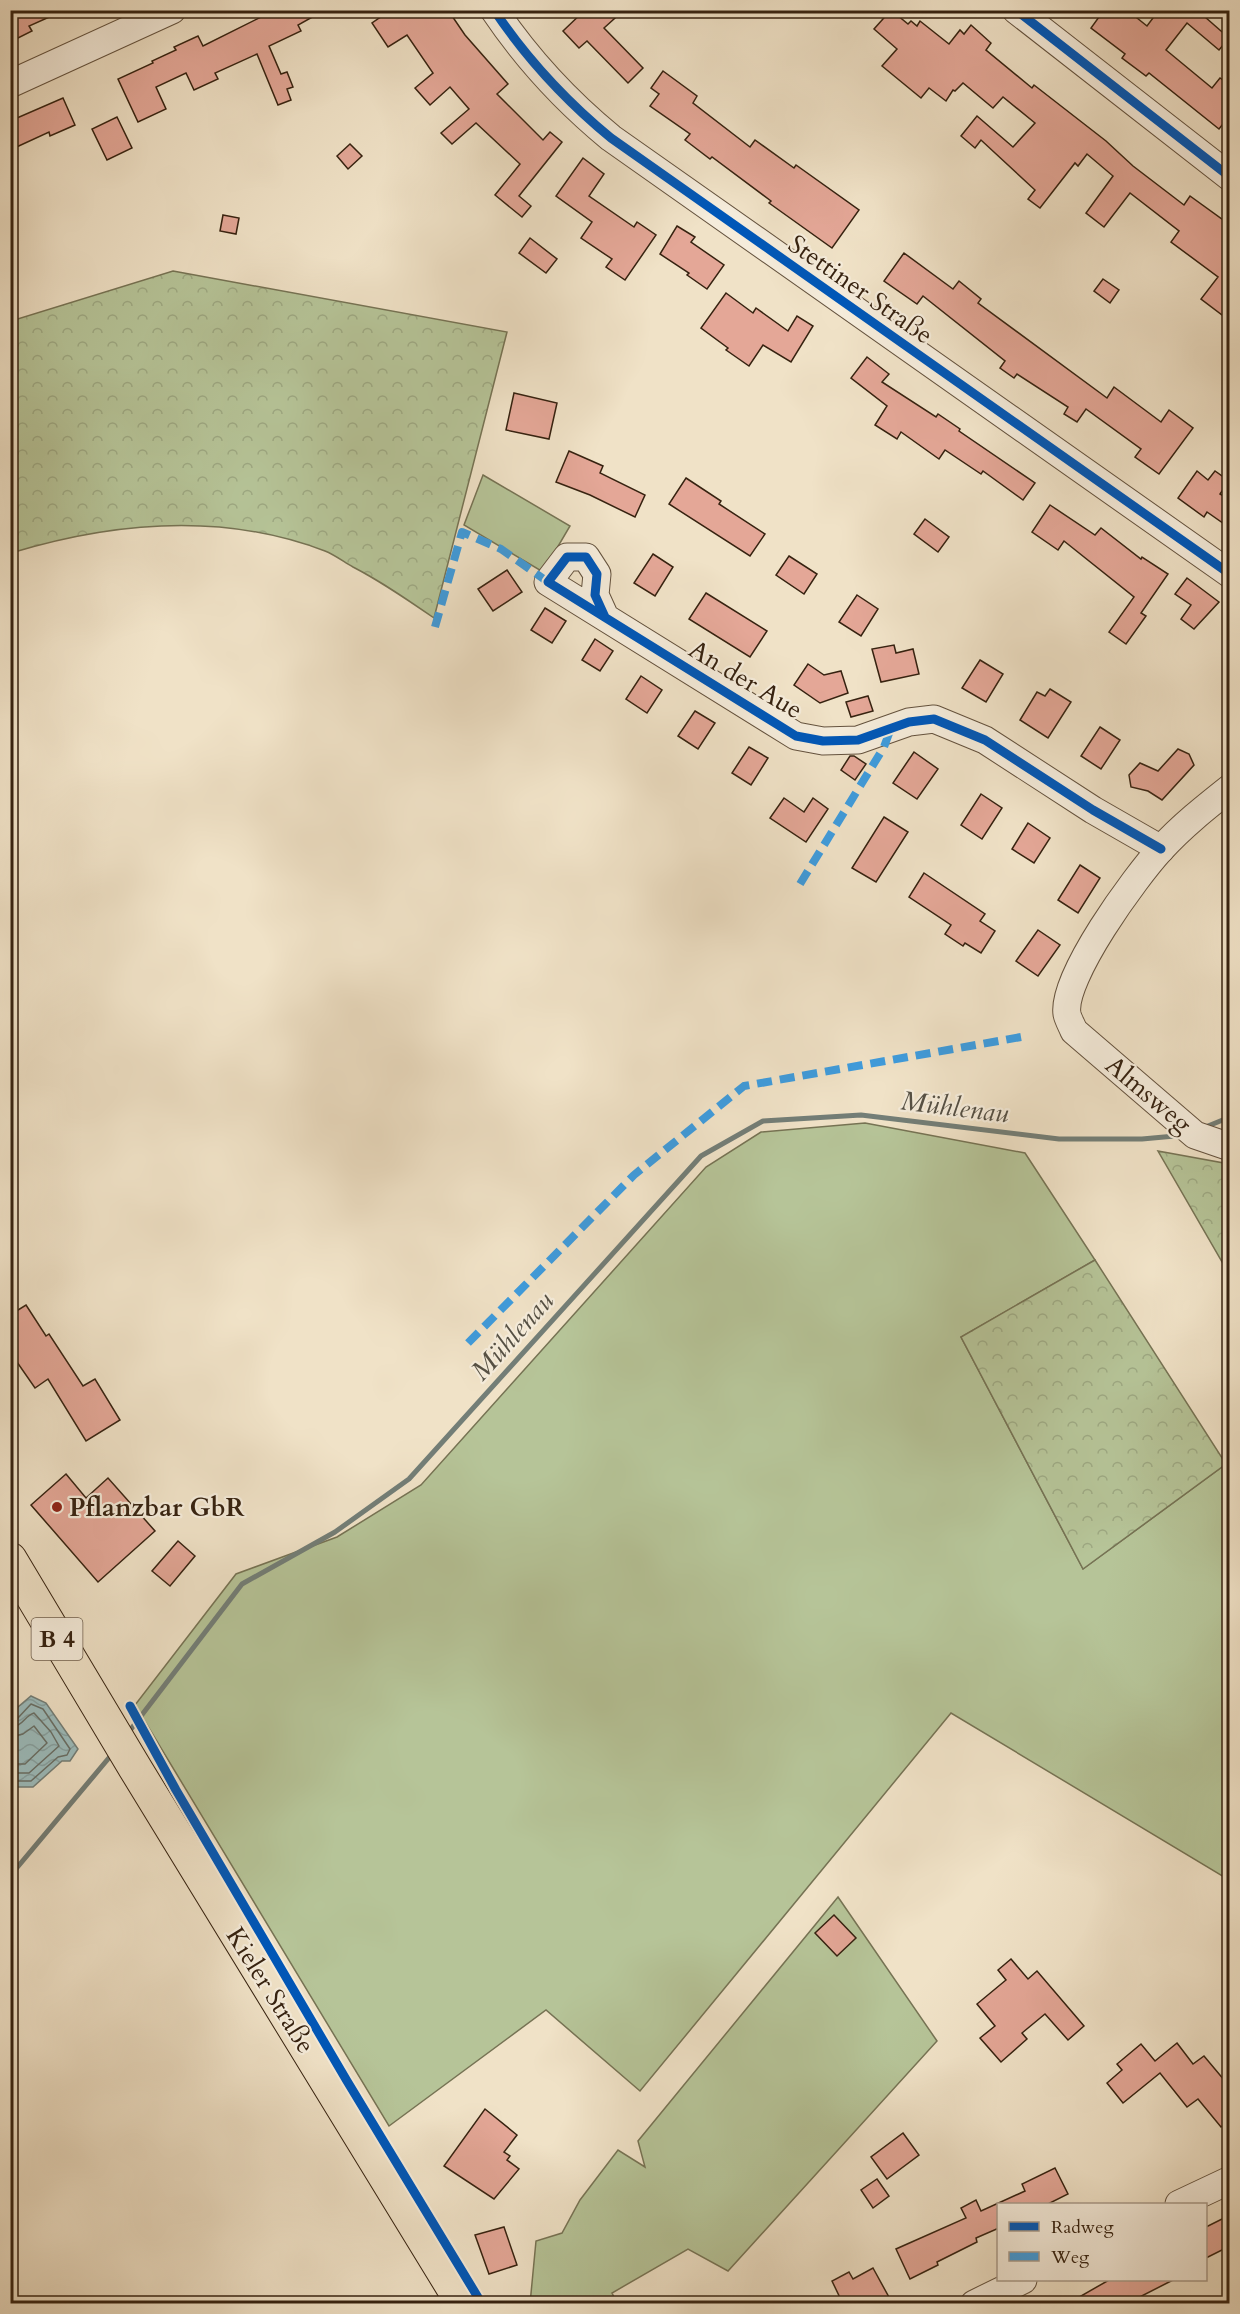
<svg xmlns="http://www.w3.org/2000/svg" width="1240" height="2314" font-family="Cardo,serif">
<defs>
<pattern id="forest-crowns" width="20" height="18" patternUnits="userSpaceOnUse" patternTransform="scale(1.5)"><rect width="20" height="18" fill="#b6c498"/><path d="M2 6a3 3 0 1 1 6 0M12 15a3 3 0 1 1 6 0" fill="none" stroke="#9da882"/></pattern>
<pattern id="water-waves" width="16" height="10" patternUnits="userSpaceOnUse" patternTransform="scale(1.5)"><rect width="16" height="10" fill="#9cbcbc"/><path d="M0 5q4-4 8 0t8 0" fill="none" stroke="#87a1a1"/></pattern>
</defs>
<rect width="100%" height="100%" fill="#f0e2c7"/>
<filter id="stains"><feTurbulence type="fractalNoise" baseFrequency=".00333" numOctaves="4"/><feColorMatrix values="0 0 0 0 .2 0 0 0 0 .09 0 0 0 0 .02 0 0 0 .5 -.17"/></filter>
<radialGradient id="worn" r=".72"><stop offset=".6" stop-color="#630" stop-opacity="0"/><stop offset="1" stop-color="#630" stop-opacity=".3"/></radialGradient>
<g fill="#b6c498" stroke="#767354" stroke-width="1.5">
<path d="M483 475 570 526 543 572 464 525Z"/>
<path d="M865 1123 1025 1153 1095 1260 961 1337 1083 1569 1226 1464 1229 1468V1880L951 1713 640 2091 546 2010 389 2126 135 1705 236 1574 337 1537 421 1485 706 1167 761 1132Z"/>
<path d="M838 1897 937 2041 728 2271 688 2249 612 2293 617 2303 530 2304 536 2241 562 2233 580 2200 618 2150 645 2167 638 2141Z"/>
</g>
<g fill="url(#forest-crowns)" stroke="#767354" stroke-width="1.5">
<path d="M173 271 507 332 434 618C408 600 382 582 353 567 344 562 335 555 325 551 223 512 113 522 11 553V321Z"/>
<path d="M1158 1151 1229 1164V1274Z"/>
<path d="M1095 1260 1226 1464 1083 1569 961 1337Z"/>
</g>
<path fill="url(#water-waves)" stroke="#737e77" stroke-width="1.5" d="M31 1696 46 1703 78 1749 70 1761H62L33 1787H12L10 1783 11 1718 18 1707Z"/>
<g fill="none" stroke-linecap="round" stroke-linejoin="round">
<g stroke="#696f66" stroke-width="1.5">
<path d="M10 1720 17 1719 31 1704 43 1709 70 1749 67 1755 58 1757 31 1781H10"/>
<path d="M10 1727C23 1727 24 1716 34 1713L51 1732 59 1746 29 1773H10"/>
<path d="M10 1737 23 1734 34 1726 47 1743 25 1764H10"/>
</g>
<g stroke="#737e77" stroke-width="5">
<path d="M1208 1126 1230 1117"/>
<path d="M128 1733 242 1584 335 1532 409 1479 701 1156 763 1121 861 1115 1059 1139H1142L1175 1136"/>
<path d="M10 1876 113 1753"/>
</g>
</g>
<g fill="#e4a797" stroke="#362210" stroke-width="1.5">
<path d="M19 10H65L29 26 32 31 10 42V15Z"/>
<path d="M275 10H325L298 25 301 31 269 46 281 74 287 72 293 87 287 89 291 100 278 105 257 54 215 73 218 79 194 90 186 73 156 87 166 109 138 122 118 79 153 63 152 61 176 50 174 47 198 36 203 46Z"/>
<path d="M391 10H448L465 35 508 84 497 94 543 140 550 132 562 142 519 196 531 206 522 217 495 195 520 164 476 123 452 144 441 133 469 109 450 87 430 105 415 88 433 73 407 35 388 47 372 23Z"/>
<path d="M585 10H624L604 28 643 68 628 83 587 41 579 48 563 31Z"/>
<path d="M891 10 908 24 911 21 917 26 920 21 949 44 960 30 964 34 971 25 991 43 986 50 1032 88 1034 85 1106 141 1133 166 1184 205 1190 196 1230 225V321L1201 299 1218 277 1171 242 1179 231 1130 193 1104 227 1086 213 1113 176 1087 154 1078 166 1075 163 1040 208 1028 199 1035 190 981 140 975 148 961 136 977 116 1013 147 1035 123 1003 97 993 108 963 83 955 91 953 90 946 101 929 88 921 98 882 66 897 49 874 29Z"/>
<path d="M1104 10H1127L1147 26 1159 10H1197L1229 38 1219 50 1187 23 1166 50 1212 88 1220 78 1230 85V115L1219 129 1149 73 1146 76 1122 58 1125 54 1091 28Z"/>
<path d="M663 71 697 96 693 103 750 147 755 140 794 168 796 165 859 210 832 248 769 203 771 201 712 157 710 159 685 140 690 134 650 106 659 94 651 88Z"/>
<path d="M63 98 75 125 50 136 49 132 10 150V121Z"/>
<path d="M117 117 132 148 107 160 92 129Z"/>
<path d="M350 144 362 156 348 169 337 156Z"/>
<path d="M583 158 604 174 589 196 634 227 637 222 656 235 625 280 606 267 612 259 581 238 592 222 556 196Z"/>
<path d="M223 215 239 218 236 234 220 231Z"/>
<path d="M677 226 695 237 691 242 724 265 707 289 687 275 689 273 660 254Z"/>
<path d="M530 238 557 259 546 273 519 253Z"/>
<path d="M904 253 953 289 959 281 981 299 978 303 1107 398 1114 387 1161 422 1169 410 1193 428 1159 474 1135 457 1141 449 1086 409 1077 422 1064 414 1068 407 1017 374 1014 378 1000 368 1005 361 923 296 917 304 884 281Z"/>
<path d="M1103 279 1119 290 1110 303 1094 291Z"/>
<path d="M726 293 753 313 756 308 788 331 797 316 813 326 791 362 763 345 749 366 726 350 728 348 701 328Z"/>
<path d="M867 357 889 374 882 382 936 417 938 414 960 429 959 431 1035 483 1023 500 983 471 981 474 945 450 939 459 901 432 897 439 875 425 887 406 851 378Z"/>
<path d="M514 393 557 403 549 439 506 430Z"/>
<path d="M569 451 603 466 600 473 645 495 635 517 590 495 556 482Z"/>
<path d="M1197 471 1208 480 1215 471 1229 481 1220 494 1230 500V528L1207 512 1204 517 1178 498Z"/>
<path d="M686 478 721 501 719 504 765 534 750 556 669 504Z"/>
<path d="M1050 505 1095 535 1101 528 1141 559 1142 557 1168 574 1141 613 1146 616 1126 644 1109 632 1134 597 1064 541 1058 550 1032 532Z"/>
<path d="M925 519 949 537 938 552 914 534Z"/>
<path d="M653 554 673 567 655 596 634 583Z"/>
<path d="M789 556 817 574 804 594 776 575Z"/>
<path d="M507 570 522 592 493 611 478 589Z"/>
<path d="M1187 578 1219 602 1194 629 1181 619 1191 605 1175 594Z"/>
<path d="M706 593 767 631 750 657 689 619Z"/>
<path d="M857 595 878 609 861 636 839 622Z"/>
<path d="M545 608 566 621 552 643 531 630Z"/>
<path d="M595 639 613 651 600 671 582 660Z"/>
<path d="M894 645 896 653 913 649 919 674 881 682 872 649Z"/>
<path d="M980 660 1003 674 986 702 962 688Z"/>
<path d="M808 664 824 675 841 671 848 693 820 703 794 685Z"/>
<path d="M641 676 662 690 647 713 626 699Z"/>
<path d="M1050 689 1071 702 1048 738 1020 720 1037 692 1045 696Z"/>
<path d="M868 696 873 711 851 717 846 702Z"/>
<path d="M695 711 715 723 698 749 678 736Z"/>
<path d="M1100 727 1120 740 1101 769 1081 756Z"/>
<path d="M749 747 768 758 751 785 732 773Z"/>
<path d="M1178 749 1189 754 1194 765 1162 800 1148 791 1131 787 1129 775 1140 763 1158 771Z"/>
<path d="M914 752 938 769 917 799 893 783Z"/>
<path d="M850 756H854L866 764 855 780 841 770Z"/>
<path d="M981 794 1002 808 982 839 961 825Z"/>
<path d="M784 798 804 812 813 798 828 809 806 842 770 818Z"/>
<path d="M884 817 908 832 876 882 852 868Z"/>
<path d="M1028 823 1050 838 1034 863 1012 849Z"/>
<path d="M1080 865 1100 878 1078 913 1058 900Z"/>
<path d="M924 873 985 914 980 921 995 931 981 953 965 943 963 946 945 934 951 925 909 897Z"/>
<path d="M1038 930 1060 945 1038 976 1016 961Z"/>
<path d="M26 1305 46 1336 49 1334 83 1386 95 1379 120 1420 86 1441 48 1379 35 1388 10 1352V1315Z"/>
<path d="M66 1474 86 1498 108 1478 155 1531 98 1582 31 1505Z"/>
<path d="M178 1541 195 1556 170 1586 152 1571Z"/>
<path d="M834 1915 856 1938 837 1956 815 1933Z"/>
<path d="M1011 1959 1028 1979 1037 1971 1084 2026 1068 2040 1045 2014 1022 2033 1027 2039 1001 2062 980 2038 995 2026 977 2004 1006 1980 998 1970Z"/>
<path d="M1177 2043 1193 2064 1204 2056 1230 2087V2120L1221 2127 1198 2099 1187 2107 1160 2073 1123 2103 1107 2083 1122 2070 1117 2064 1141 2044 1155 2061Z"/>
<path d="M485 2109 517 2135 504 2152 510 2156 507 2160 519 2169 494 2199 444 2166Z"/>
<path d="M903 2133 919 2155 887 2179 871 2157Z"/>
<path d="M1055 2168 1068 2194 1046 2205H999V2228L976 2238 977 2242 937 2262 938 2265 910 2279 896 2249 966 2218 961 2208 976 2200 981 2211 1025 2191 1022 2184Z"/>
<path d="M877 2179 889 2196 873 2208 861 2190Z"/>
<path d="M1230 2215V2246L1206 2258V2227Z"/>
<path d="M504 2227 517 2265 489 2274 475 2235Z"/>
<path d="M873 2268 890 2299 882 2304H843L832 2281 849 2272 853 2279Z"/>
<path d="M1109 2280H1173L1126 2304H1067Z"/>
</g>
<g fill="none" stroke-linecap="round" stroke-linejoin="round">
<defs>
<g id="minor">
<path d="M494 10C527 59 566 101 611 138L1230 574"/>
<path d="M1016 10 1230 177"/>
<path d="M10 84 172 10"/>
<path d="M605 617 595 595 597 574 586 557H567L548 582 796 736 823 741 858 740 909 722 934 719 985 740 1093 810 1161 849"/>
<path d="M1230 788C1206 807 1182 826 1161 849 1136 876 1061 978 1067 1014 1068 1019 1072 1026 1074 1031L1195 1135 1230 1147"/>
<path d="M1179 2204 1230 2180"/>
<path d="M974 2304 1023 2280"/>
</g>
<path id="major" d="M10 1559 135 1768 463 2304"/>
</defs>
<use href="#minor" stroke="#64523e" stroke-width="29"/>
<use href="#major" stroke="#362210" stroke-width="35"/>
<use href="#minor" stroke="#f5ecdb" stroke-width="27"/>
<use href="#major" stroke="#f0e2c7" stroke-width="33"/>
<g stroke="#3e9cde" stroke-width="8" stroke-dasharray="15 8" stroke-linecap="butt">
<path d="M435 627 462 532 501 549 548 582"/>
<path d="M800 884 884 747 891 728"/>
<path d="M1223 1145 1230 1143"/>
<path d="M468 1343 634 1175 744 1086 1021 1037"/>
</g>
<defs>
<g id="cycleway">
<path d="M494 10C527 59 566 101 611 138L1230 574"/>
<path d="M1016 10 1230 177"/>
<path d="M605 617 595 595 597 574 586 557H567L548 582 796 736 823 741 858 740 909 722 934 719 985 740 1093 810 1161 849"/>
<path d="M130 1706 176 1790 347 2081 482 2304"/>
</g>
</defs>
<use href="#cycleway" stroke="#f5ecdb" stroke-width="13"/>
<use href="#cycleway" stroke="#0057b8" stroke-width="9"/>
</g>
<circle fill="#8f2418" stroke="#f5ecdb" stroke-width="2" cx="57" cy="1507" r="6"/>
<g text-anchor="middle" stroke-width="4.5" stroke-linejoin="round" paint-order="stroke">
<rect fill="#f5ecdb" stroke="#6f5f4d" stroke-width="1.5" x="31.5" y="1618" width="51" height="42" rx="4.5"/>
<g font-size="24" font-weight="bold" fill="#362210">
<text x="57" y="1647">B 4</text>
</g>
<g font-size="26" fill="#362210" stroke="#f5ecdb">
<text transform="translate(861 289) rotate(35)" y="9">Stettiner Straße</text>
<text transform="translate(746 679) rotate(31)" y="9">An der Aue</text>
<text transform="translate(1149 1094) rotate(40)" y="9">Almsweg</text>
<text transform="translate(271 1990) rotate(58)" y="9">Kieler Straße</text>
</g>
<g font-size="26" font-weight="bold" fill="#362210" stroke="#f5ecdb" text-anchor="start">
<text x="69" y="1516">Pflanzbar GbR</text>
</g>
<g font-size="27" font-style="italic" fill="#555044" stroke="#f5ecdb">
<text transform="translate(955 1107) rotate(7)" y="9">Mühlenau</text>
<text transform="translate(512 1336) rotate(-48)" y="9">Mühlenau</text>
</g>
</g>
<rect width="1240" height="2314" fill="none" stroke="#f0e2c7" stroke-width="36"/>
<rect x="12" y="12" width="1216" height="2290" fill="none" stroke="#362210" stroke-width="3"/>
<rect x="18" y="18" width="1204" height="2278" fill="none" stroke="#362210" stroke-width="1.5"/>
<rect x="997" y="2203" width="210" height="78" fill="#f5ecdb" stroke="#a99b8a" stroke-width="1.5"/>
<rect x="1009" y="2222" width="30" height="9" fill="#0057b8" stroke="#a99b8a" stroke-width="1.5"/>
<text x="1051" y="2233" font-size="18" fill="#362210">Radweg</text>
<rect x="1009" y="2252" width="30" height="9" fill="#3e9cde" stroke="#a99b8a" stroke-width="1.5"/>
<text x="1051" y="2263" font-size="18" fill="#362210">Weg</text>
<rect width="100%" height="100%" filter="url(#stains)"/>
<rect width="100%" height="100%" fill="url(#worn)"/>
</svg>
